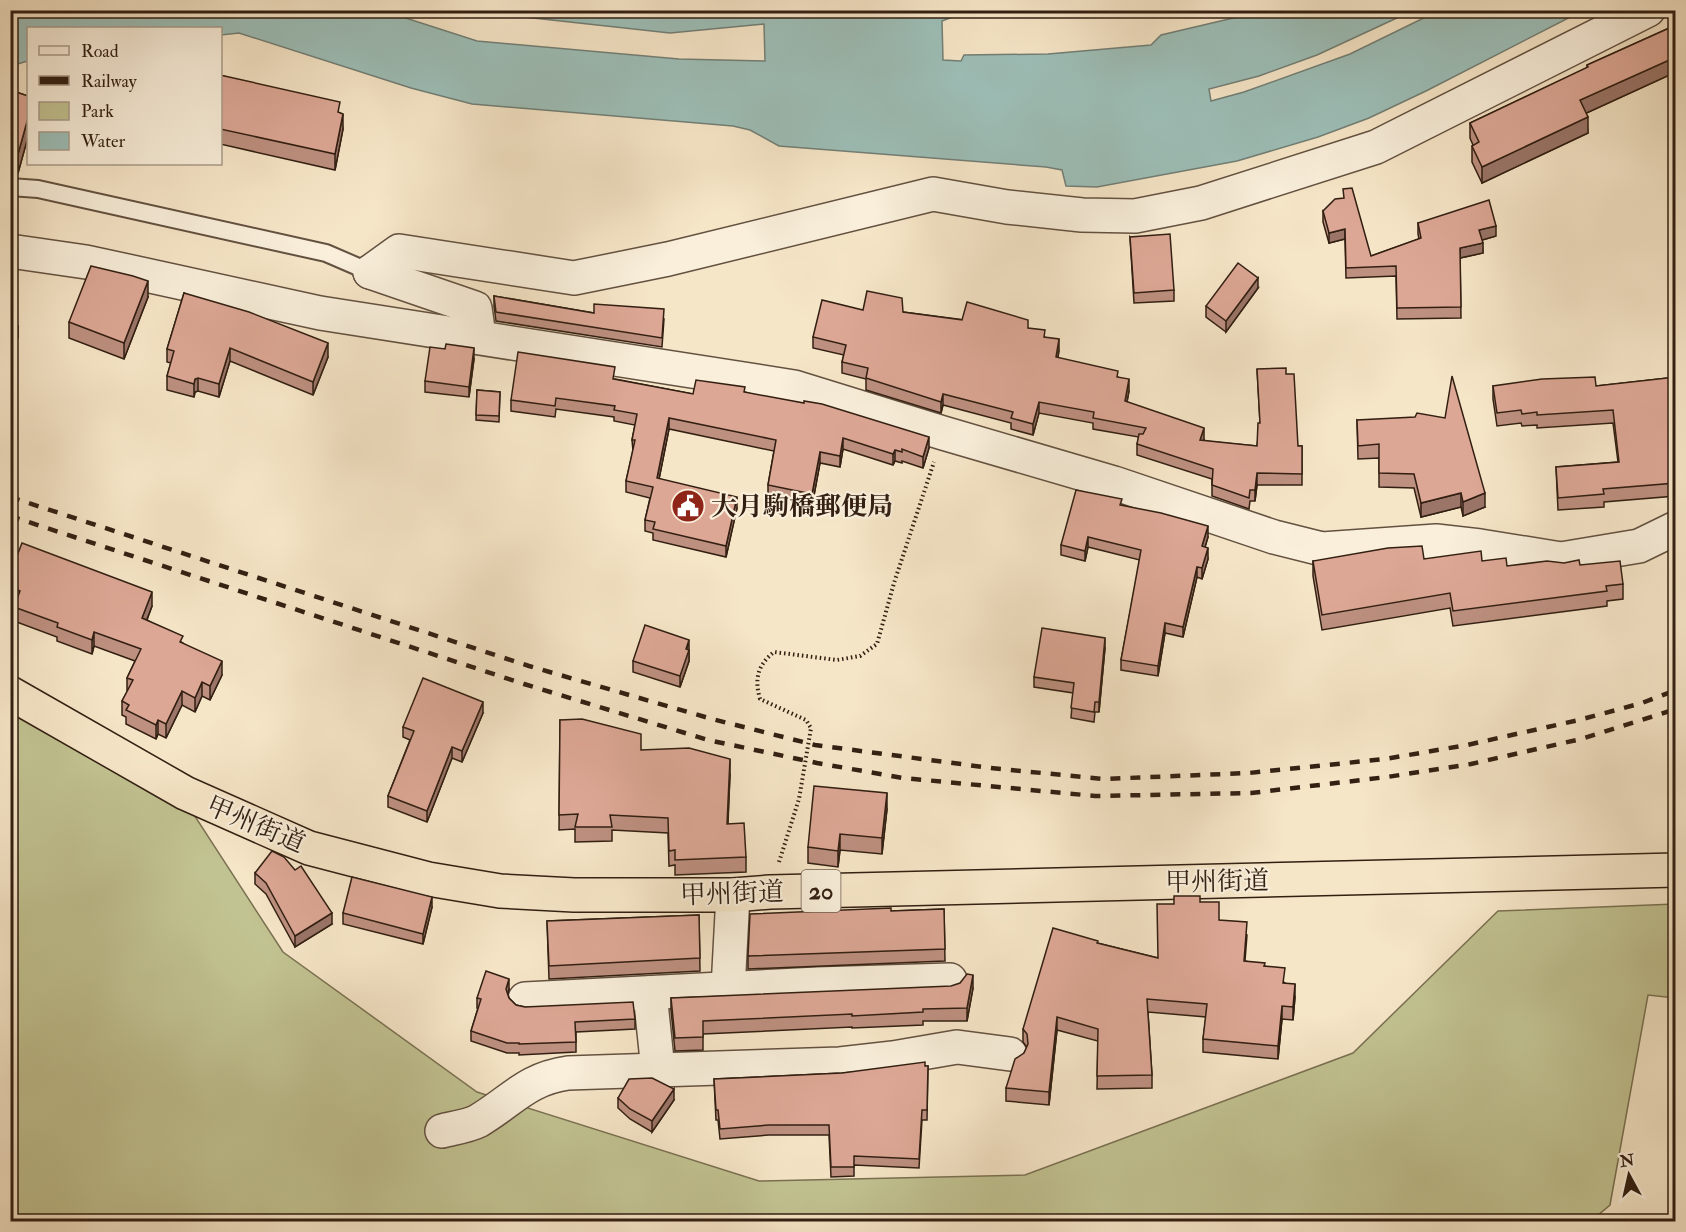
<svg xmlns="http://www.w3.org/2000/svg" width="1686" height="1232" font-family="'IM FELL Double Pica','Noto Serif JP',serif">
<rect width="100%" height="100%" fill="#f6e6c8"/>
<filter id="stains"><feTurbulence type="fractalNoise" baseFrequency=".00333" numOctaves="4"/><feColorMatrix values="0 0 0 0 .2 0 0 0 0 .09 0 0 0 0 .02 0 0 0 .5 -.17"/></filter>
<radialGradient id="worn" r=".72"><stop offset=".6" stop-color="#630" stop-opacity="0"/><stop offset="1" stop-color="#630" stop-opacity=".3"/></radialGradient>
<path fill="#c2c392" stroke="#7a7152" stroke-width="1.5" d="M10 704 189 807 283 952 477 1092 759 1181 1025 1175 1353 1053 1498 911 1675 904V998L1648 995 1610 1205 1591 1221H11Z"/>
<path fill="#9dbfb8" stroke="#727f76" stroke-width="1.5" d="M11 10 384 11 477 41 679 59 765 61 764 24 670 33 506 15 491 11H968L942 21 943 60 961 61 964 55 1048 54 1151 45 1161 35 1263 11H1412L1317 55 1259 76 1209 89 1211 101 1244 92 1350 54 1438 11H1582L1426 91 1369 118 1318 137 1237 161 1097 187 1066 186 1062 170 1046 167 779 146 750 130 733 126 472 104 411 88 239 33 221 35 220 28H28V61L14 65 11 70Z"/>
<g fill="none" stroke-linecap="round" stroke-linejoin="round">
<defs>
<path id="service" d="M10 187 38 189 326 253 370 272"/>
<g id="minor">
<path d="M10 251 86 262 320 313 794 387 943 433 1114 483 1274 537 1322 549 1436 541 1480 546 1561 559 1639 546 1676 528"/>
<path d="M370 272 399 251 574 278 668 259 933 194 1007 207 1082 215 1135 216 1201 203 1376 147 1648 10"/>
<path d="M370 272 475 308 479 336"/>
<path d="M728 989 733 895"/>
<path d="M650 993 658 1070"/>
<path d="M525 999 818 984 950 980"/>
<path d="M442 1131C454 1128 468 1126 478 1121 512 1101 526 1079 568 1073L840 1064 893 1058 957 1047 1010 1054"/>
</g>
<path id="trunk" d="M10 693 185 793 309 848 428 879 500 891 574 895H733L770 892 1676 870"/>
</defs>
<use href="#service" stroke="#635140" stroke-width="20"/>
<use href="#minor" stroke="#635140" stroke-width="36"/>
<use href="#trunk" stroke="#321f12" stroke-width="36"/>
<path stroke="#321f12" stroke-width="4" stroke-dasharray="1.5 3" stroke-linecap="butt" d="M779 862 799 799 811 728 806 720 760 699C754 678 758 665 774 652L837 660 860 656 877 644 894 583 934 462"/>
<use href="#service" stroke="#f9efdb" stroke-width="16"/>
<use href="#minor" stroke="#f9efdb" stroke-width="33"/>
<use href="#trunk" stroke="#f6e6c8" stroke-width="33"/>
<g stroke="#321f12" stroke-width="4.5" stroke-dasharray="10 10" stroke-linecap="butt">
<path d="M10 497 529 666 712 719 815 745 991 768 1103 779 1249 773 1385 759 1467 745 1579 720 1642 703 1676 690"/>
<path d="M10 516 524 684 708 740 817 763 903 778 1095 796 1251 793 1387 777 1471 764 1581 739 1676 709"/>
</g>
</g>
<g fill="#bd9080" stroke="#321f12" stroke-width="1.5">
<path d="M1676 25V72L1586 113 1588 133 1482 183 1472 162V146L1473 145 1470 138V123L1587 68V65Z"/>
<path d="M220 75 340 113 343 129 335 170 220 144Z"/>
<path d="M10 90 28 96V137L18 173 10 171Z"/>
<path d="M1323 211 1371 256 1419 239 1418 234V223L1496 236 1482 240 1483 253 1460 258 1461 318 1397 319 1396 276 1346 278 1345 239 1329 243 1323 222Z"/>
<path d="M1130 237 1174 290V301L1134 303Z"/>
<path d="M1258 288 1226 332 1206 317V306Z"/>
<path d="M184 293 328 357 313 395 230 361 219 397 198 391 195 392 194 397 167 390V376L171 363 167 362V349Z"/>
<path d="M494 296 594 313 664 319 662 347 496 321 494 306Z"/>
<path d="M148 297 124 359 69 338V322Z"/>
<path d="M863 310 903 312 1028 328 1045 337 1059 350 1058 358 1118 377 1129 391 1127 402 1204 439V441L1257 446 1260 423 1257 369 1298 446H1302V485H1257L1255 501H1250L1249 509 1212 496V479L1137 455V444L1139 437 1093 429V423L1039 413 1033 435 1011 429V423L943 405 941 413 866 390V379L842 373V362L844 355 813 348V337Z"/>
<path d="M474 359 469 397 425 392V381Z"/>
<path d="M1676 377V496L1604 502V507L1558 510 1556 467 1618 462 1613 423 1537 428V425L1522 426 1521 423 1497 426 1493 399V386H1596Z"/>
<path d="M615 379 693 394 745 392 929 448 923 468 902 461V463L895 461 893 465 843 449 840 467 820 463 812 506 768 497V485L774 451 669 429 659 479 737 508 726 557 653 540V533L645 531V520L650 498 626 492V481L633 451 632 440 635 425 614 421V417L556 409 555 417 511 411V400Z"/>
<path d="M477 390 500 392 499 422 476 420Z"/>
<path d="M1357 420 1485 507 1463 516 1461 507 1421 517 1414 488 1379 487V458L1358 459Z"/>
<path d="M1122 505 1208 537 1205 547 1208 559 1202 579 1197 577 1183 637 1165 633 1158 676 1121 670V660L1140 560 1088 547 1085 561 1061 555V545Z"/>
<path d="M1424 559 1482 561 1507 566 1580 565 1623 584V599L1607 601V606L1453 626 1450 608 1322 630 1313 576V561Z"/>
<path d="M10 574 152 606 147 620 183 643 222 675 210 700 202 696 195 712 182 705 166 738 158 734 156 739 126 724V717L122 715V701L127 692V678L135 661 94 646 92 654 57 641V637L14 621V607L16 603 10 601Z"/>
<path d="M1105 648 1099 712H1095L1094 722 1071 718 1073 693 1034 687V677Z"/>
<path d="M689 651V661L680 687 633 672V661Z"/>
<path d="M483 713 462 762 452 758 427 822 388 807V796L410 740 403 737V727Z"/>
<path d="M560 720 641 750 730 774 728 824 746 857V872L675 875V865L669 866 668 833 612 830V841L575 842V829L559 830Z"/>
<path d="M1676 750V767L1674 761V751Z"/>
<path d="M887 809 882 854 840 850 838 867 808 863V847Z"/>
<path d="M255 873 332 924 295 947 266 894 255 884Z"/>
<path d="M1200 902 1219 920 1247 935 1245 961 1265 966 1285 983 1295 997 1293 1020 1282 1019 1278 1059 1203 1052V1039L1206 1017 1148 1012 1152 1075V1088L1097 1089 1098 1041 1057 1030 1049 1105 1006 1101V1088L1027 1047 1023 1042V1029L1098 943 1158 958 1174 904Z"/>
<path d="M432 907 423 944 343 924V913Z"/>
<path d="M944 909 945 961 748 969V956L891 911Z"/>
<path d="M699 915 700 971 549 979 547 921Z"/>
<path d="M973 988 967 1021H923V1025L852 1028V1027L703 1034V1050L675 1051 671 1010V998Z"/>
<path d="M509 989 508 994 509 998 516 1005 525 1007 635 1019V1029L576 1032V1052L519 1055V1053H507L471 1041V1031L478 1008H477V998Z"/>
<path d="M928 1066 927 1120H922L919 1168 854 1165V1176L831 1177 829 1135H769L720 1139 718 1120H716L714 1079 842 1073Z"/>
<path d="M618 1098 674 1100 652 1132 630 1119 618 1108Z"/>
</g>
<g fill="#9a7568" stroke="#321f12" stroke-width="1.5">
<path d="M1676 57V72L1580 116V100Z"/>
<path d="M343 114V129L335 170V154Z"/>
<path d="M1588 117V133L1482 183V167Z"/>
<path d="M28 118V137L18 173V154Z"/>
<path d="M1496 226V236L1479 241V230Z"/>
<path d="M1345 229V239L1329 243V233Z"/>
<path d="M1483 243V253L1460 258V248Z"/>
<path d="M1258 278V288L1226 332V321Z"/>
<path d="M148 281V297L124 359V343Z"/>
<path d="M18 326V337L10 359V349Z"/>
<path d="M1059 339V350L1056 368V357Z"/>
<path d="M328 343V357L313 395V382Z"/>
<path d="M230 348V361L219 397V384Z"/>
<path d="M474 348V359L469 397V387Z"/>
<path d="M198 378V391L195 392 194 397V384L195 379Z"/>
<path d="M1129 379V391L1125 412V401Z"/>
<path d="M943 394V405L941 413V402Z"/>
<path d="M1039 402V413L1033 435V424Z"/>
<path d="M669 418V429L657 489V478Z"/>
<path d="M1204 428V439L1200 451V440Z"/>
<path d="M929 437V448L923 468V457Z"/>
<path d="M843 438V449L840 467V456Z"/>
<path d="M895 450V461L893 465V454Z"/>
<path d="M820 452V463L812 506V494Z"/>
<path d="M1257 473V485L1255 501V490Z"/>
<path d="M1461 493V507L1421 517V503Z"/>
<path d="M1485 493V507L1463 516V502Z"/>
<path d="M737 497V508L726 557V546Z"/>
<path d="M1208 526V537L1202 557V546Z"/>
<path d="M1088 537V547L1085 561V551Z"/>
<path d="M1208 548V559L1202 579V568Z"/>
<path d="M1197 567V577L1183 637V627Z"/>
<path d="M152 592V606L142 632V618Z"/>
<path d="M1165 623V633L1158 676V666Z"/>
<path d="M94 632V646L92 654V640Z"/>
<path d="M1105 638V648L1099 712V702Z"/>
<path d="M689 640V661L680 687V676Z"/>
<path d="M222 661V675L210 700V686Z"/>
<path d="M202 682V696L195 712V698Z"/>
<path d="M182 691V705L166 738V724Z"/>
<path d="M483 702V713L462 762V751Z"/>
<path d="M158 720V734L156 739V725Z"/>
<path d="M452 747V758L427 822V811Z"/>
<path d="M730 759V774L727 839V824Z"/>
<path d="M887 793V809L882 854V838Z"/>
<path d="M840 834V850L838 867V851Z"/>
<path d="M432 897V907L423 944V934Z"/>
<path d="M332 913V924L295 947V936Z"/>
<path d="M973 975V988L967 1021V1008Z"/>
<path d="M509 979V989L506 999V989Z"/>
<path d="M1295 984V997L1293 1020V1007Z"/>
<path d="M1282 1006V1019L1278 1059V1046Z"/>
<path d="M1057 1017V1030L1049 1105V1092Z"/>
<path d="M674 1089V1100L652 1132V1121Z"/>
</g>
<g fill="#dca795" stroke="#321f12" stroke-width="1.5">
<path d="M1676 25V57L1580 100 1588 117 1482 167 1472 146 1479 142 1470 123 1588 67 1587 65Z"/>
<path d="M220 75 340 102 338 112 343 114 335 154 220 129Z"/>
<path d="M10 90 28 96V118L18 154 10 152Z"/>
<path d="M1352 188 1371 256 1421 238 1418 223 1489 200 1496 226 1479 230 1483 243 1460 248 1461 307 1397 308 1396 266 1346 268 1345 229 1329 233 1323 211 1335 199 1344 198 1343 189Z"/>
<path d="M1170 234 1174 290 1134 293 1130 237Z"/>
<path d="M1238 263 1258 278 1226 321 1206 306Z"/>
<path d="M91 266 133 276 148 281 124 343 69 322Z"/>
<path d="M867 291 902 298 903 312 962 320 967 302 1028 320V328L1045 330 1044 337 1059 339 1056 357 1118 371 1117 377 1129 379 1125 401 1204 428 1200 440 1257 446 1258 423H1260L1257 369 1286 368V374H1294L1298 446H1302V474L1257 473 1255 490H1250L1249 498 1212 485 1213 469 1137 444 1139 434H1143L1146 428 1093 418 1094 412 1039 402 1033 424 1011 418 1013 412 943 394 941 402 866 378 868 368 842 362 846 345 813 337 822 300 863 310Z"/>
<path d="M184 293 249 312 328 343 313 382 230 348 219 384 198 378 195 379 194 384 167 376 174 351 167 349Z"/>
<path d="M494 296 594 313V304L664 309 662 338 496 312Z"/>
<path d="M10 324 18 326 10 349Z"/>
<path d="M446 344 474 348 469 387 425 381 430 347 445 349Z"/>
<path d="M518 352 615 367 613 379 693 394 696 380 745 387 744 392 804 403V401L822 404 929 437 923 457 902 449V452L895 450 893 454 843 438 840 456 820 452 812 494 768 485 776 440 669 418 657 478 737 497 726 546 653 529 655 522 645 520 653 487 626 481 635 440H632L637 414 614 410 615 406 556 398 555 406 511 400Z"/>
<path d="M1452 376 1485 493 1463 502 1461 493 1421 503 1414 474 1379 473V444L1358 446 1357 420 1415 417 1417 413 1445 418Z"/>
<path d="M1595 377 1596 386 1676 377V483L1603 489 1604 494 1558 498 1556 467 1619 462 1613 410 1537 415V412L1522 414 1521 410 1497 413 1493 386 1542 379Z"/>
<path d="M477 390 500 392 499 416 476 415Z"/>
<path d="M1076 490 1122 499 1120 505 1161 513 1208 526 1202 546 1208 548 1202 568 1197 567 1183 627 1165 623 1158 666 1121 660 1141 550 1088 537 1085 551 1061 545Z"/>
<path d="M22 543 152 592 142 618 183 636 180 642 222 661 210 686 202 682 195 698 182 691 166 724 158 720 156 725 126 710 129 705 122 701 133 680 127 678 141 649 94 632 92 640 57 627 58 623 14 607 20 591 10 587V574Z"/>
<path d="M1422 546 1424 559 1481 551 1482 561 1506 558 1507 566 1547 561 1564 563 1579 560 1580 565 1620 561 1623 584 1606 586 1607 591 1453 611 1450 593 1322 615 1313 561 1388 548Z"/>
<path d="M645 625 689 640 686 649 689 650 680 676 633 661Z"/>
<path d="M1042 628 1105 638 1099 702H1095L1094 712 1071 708 1074 683 1034 677Z"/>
<path d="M423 678 483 702 462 751 452 747 427 811 388 796 414 731 403 727Z"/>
<path d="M582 719 641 734V750L689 748 730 759 727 824 744 823 746 857 675 860V850L669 851 668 818 610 815 612 827H575L578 814 559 815 560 720Z"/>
<path d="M814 786 887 793 882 838 840 834 838 851 808 847Z"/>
<path d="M272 851 284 857 295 870 301 866 332 913 295 936 266 883 255 873Z"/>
<path d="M352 877 432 897 423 934 343 913Z"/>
<path d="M1174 896H1200V902H1219V920L1247 922 1244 961 1265 963 1264 966 1285 968 1283 983 1295 984 1293 1007 1282 1006 1278 1046 1203 1039 1207 1004 1147 999 1152 1075 1097 1076 1098 1029 1057 1017 1049 1092 1006 1088 1015 1059 1024 1053 1028 1044 1027 1034 1023 1029 1053 928 1098 941 1097 943 1158 958 1157 904H1174Z"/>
<path d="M891 908V911L944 909 945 949 748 956 750 914Z"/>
<path d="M699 915 700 958 549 966 547 921Z"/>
<path d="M486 971 509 979 506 989 509 998 516 1005 525 1007 633 1002 635 1019 575 1022 576 1042 519 1044V1043H507L471 1031 481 999 477 998Z"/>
<path d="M967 974 973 975 967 1008 923 1009V1012L852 1016V1014L703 1021V1037L675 1038 671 998 951 986 960 983Z"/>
<path d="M925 1062V1066H928L927 1110H922L919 1159 854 1156V1167H831L829 1125H769L720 1129 718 1110H716L714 1079 842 1073Z"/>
<path d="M652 1078 674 1089 652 1121 630 1109 618 1098 629 1079Z"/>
</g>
<defs>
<symbol id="civic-disc" viewBox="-11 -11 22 22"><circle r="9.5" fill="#8f2418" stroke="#f9efdb"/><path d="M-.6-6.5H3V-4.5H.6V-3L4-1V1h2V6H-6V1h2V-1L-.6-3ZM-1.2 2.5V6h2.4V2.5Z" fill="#fff"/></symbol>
</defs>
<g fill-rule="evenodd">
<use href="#civic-disc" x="669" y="487" width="38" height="38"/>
</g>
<g text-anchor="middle" stroke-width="4.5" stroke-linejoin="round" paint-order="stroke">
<rect fill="#f9efdb" stroke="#6e5d4e" stroke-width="1.5" x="801.5" y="870" width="39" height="42" rx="4.5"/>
<g font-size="24" font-weight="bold" fill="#321f12">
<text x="821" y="899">20</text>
</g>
<g font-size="26" font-weight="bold" fill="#321f12" stroke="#f9efdb" text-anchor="start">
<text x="711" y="515">大月駒橋郵便局</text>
</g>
<g font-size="26" fill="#321f12" stroke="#f9efdb">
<text transform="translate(256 824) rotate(23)" y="9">甲州街道</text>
<text transform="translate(1217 881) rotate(-1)" y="9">甲州街道</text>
<text transform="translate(732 893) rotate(-2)" y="9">甲州街道</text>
</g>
</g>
<rect width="1686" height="1232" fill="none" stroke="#f6e6c8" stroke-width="36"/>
<rect x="12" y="12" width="1662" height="1208" fill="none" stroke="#321f12" stroke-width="3"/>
<rect x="18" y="18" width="1650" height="1196" fill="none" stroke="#321f12" stroke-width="1.5"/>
<rect x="27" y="27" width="195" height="138" fill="#f9efdb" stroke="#a99c8b" stroke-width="1.5"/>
<rect x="39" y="46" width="30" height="9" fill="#f9efdb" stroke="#a99c8b" stroke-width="1.5"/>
<text x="81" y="57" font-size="18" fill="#321f12">Road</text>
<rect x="39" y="76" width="30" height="9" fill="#321f12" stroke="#a99c8b" stroke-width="1.5"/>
<text x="81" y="87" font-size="18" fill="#321f12">Railway</text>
<rect x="39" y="102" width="30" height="18" fill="#c2c392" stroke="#a99c8b" stroke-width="1.5"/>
<text x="81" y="117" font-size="18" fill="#321f12">Park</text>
<rect x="39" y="132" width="30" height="18" fill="#9dbfb8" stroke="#a99c8b" stroke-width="1.5"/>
<text x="81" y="147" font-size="18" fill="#321f12">Water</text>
<g transform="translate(1629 1175) rotate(352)" stroke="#f9efdb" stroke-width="4.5" paint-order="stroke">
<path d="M0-4.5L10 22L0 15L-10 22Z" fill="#321f12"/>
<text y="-9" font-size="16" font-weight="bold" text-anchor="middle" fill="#321f12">N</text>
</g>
<rect width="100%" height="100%" filter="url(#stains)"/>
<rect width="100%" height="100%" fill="url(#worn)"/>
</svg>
